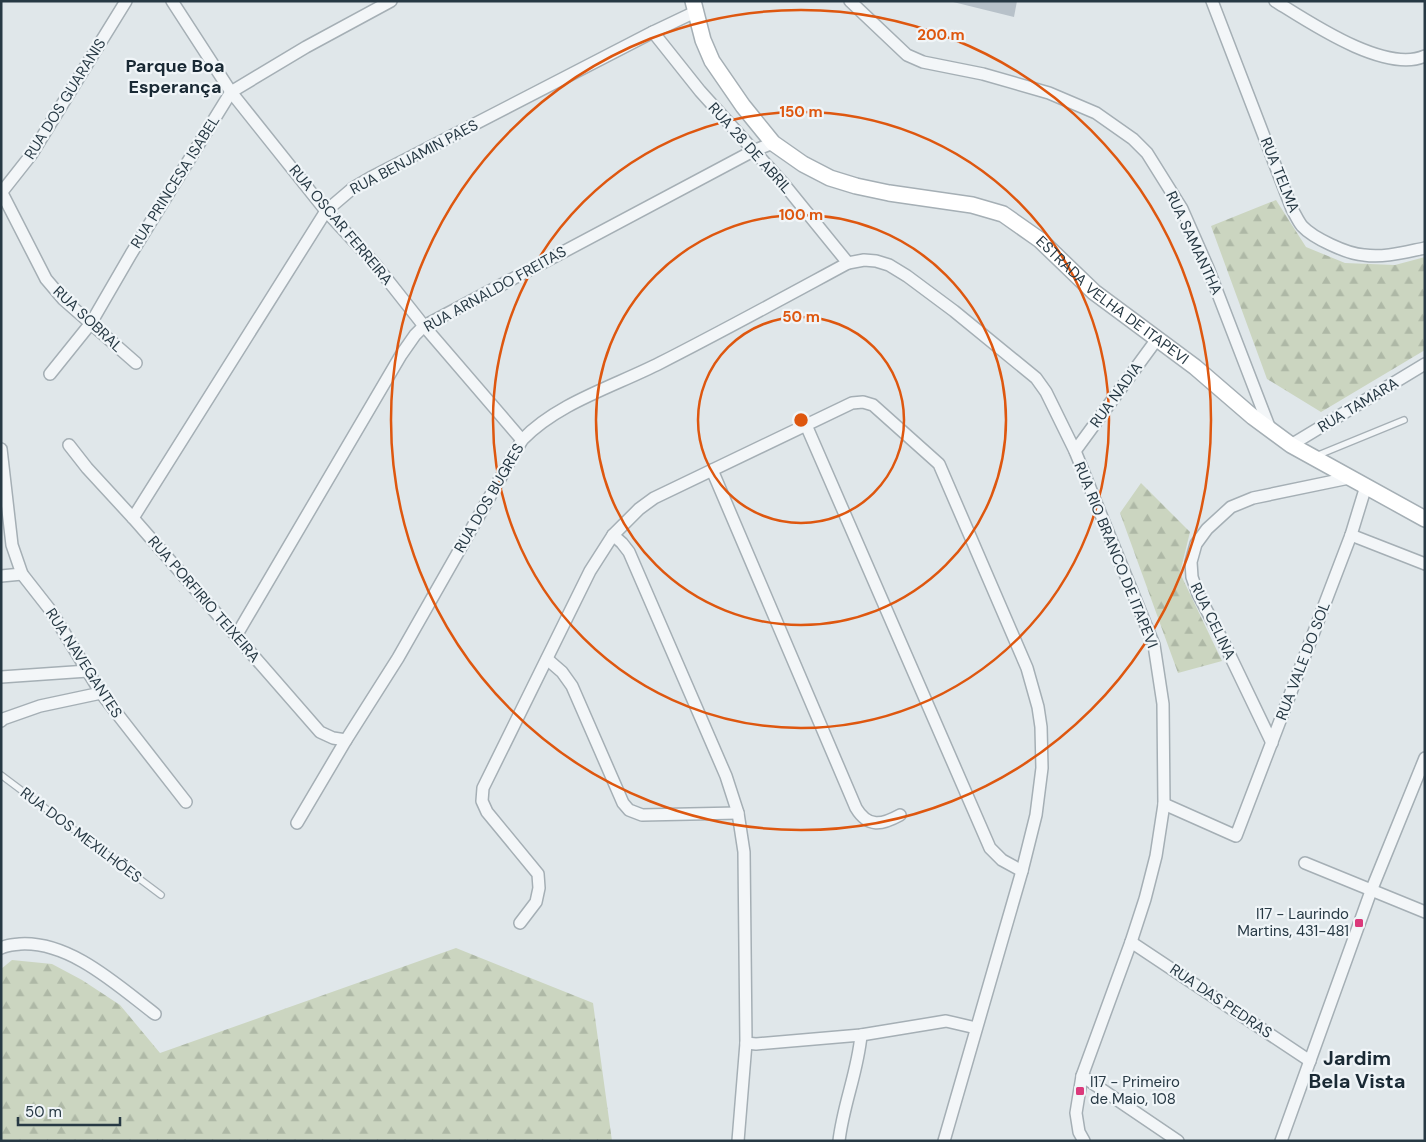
<svg xmlns="http://www.w3.org/2000/svg" width="1426" height="1142" font-family="'DM Sans',sans-serif">
<defs>
<pattern id="forest-firs" width="22" height="20" patternUnits="userSpaceOnUse" patternTransform="scale(1.25)"><rect width="22" height="20" fill="#cbd5c0"/><path d="M5 1l3.5 6h-7zM16 11l3.5 6h-7z" fill="#aeb8a6"/></pattern>
</defs>
<rect width="100%" height="100%" fill="#e0e7ea"/>
<g fill="url(#forest-firs)">
<path d="M1276 200 1306 247 1345 263 1395 265 1425 257V350L1321 412 1267 379 1211 226Z"/>
<path d="M1141 483 1190 532 1180 573 1222 661 1178 673 1120 513Z"/>
<path d="M456 948 593 1003 612 1141H1V969L12 960 52 964 82 980 120 1005 160 1053Z"/>
</g>
<path fill="#b7c1c9" d="M949 1H1017L1014 17Z"/>
<g fill="none" stroke-linecap="round" stroke-linejoin="round">
<defs>
<g id="lane">
<path d="M1316 456 1404 420"/>
<path d="M1 775 161 895"/>
</g>
<g id="street">
<path d="M172 1 231 92 326 211 375 264 424 326 522 440"/>
<path d="M850 1 907 55 923 62 983 74 1049 93 1096 113 1133 139 1147 153 1182 209 1208 268 1270 429"/>
<path d="M1212 1 1292 209C1295 214 1298 221 1302 226 1313 238 1347 254 1364 255 1384 258 1405 252 1425 248"/>
<path d="M1275 1C1309 22 1385 74 1425 56"/>
<path d="M653 32 700 91 783 183 848 263"/>
<path d="M1 193 31 155 126 1"/>
<path d="M2 193 46 279 63 299 136 363"/>
<path d="M50 374 91 323 131 254 231 92 306 47 391 1"/>
<path d="M806 425 990 848 1002 860 1022 871"/>
<path d="M69 445 87 468 133 518 320 732 333 738 346 740"/>
<path d="M1291 445 1425 364"/>
<path d="M1 449 12 545 22 574 51 611 101 693 186 802"/>
<path d="M1075 451 1157 339"/>
<path d="M712 470 856 808C868 828 882 825 900 815"/>
<path d="M133 518 326 211 353 188 370 178 653 32 695 12"/>
<path d="M613 535 622 543 629 552 726 776 738 813 744 852 746 1043 738 1141"/>
<path d="M1351 535 1425 564"/>
<path d="M1 576 22 574"/>
<path d="M236 636 401 355 415 335 424 326 753 151 773 143"/>
<path d="M547 659 562 672 572 686 623 803 629 810 642 815 738 813"/>
<path d="M1 677 88 671"/>
<path d="M1 721 3 719 40 706 101 693"/>
<path d="M1272 743 1224 643 1198 594 1192 577 1191 562 1196 544 1207 529 1231 507 1253 498 1349 478"/>
<path d="M1164 804 1236 836 1351 535 1366 486"/>
<path d="M297 823 346 740 398 658 522 440C557 403 615 386 660 363 723 331 785 297 848 263L864 260 876 261 889 265 907 276 954 311 1036 378 1046 392 1075 451 1154 645 1163 704 1164 804 1156 856 1145 899 1131 942 1082 1076 1076 1113 1079 1132 1084 1141"/>
<path d="M1305 863 1425 912"/>
<path d="M520 923 536 902 539 888 538 874 487 812 482 801 483 788 590 571 613 535 639 509 654 498 852 403 863 402 873 405 939 464 1027 668 1038 707 1041 727 1042 768 1036 815 1022 871 944 1141"/>
<path d="M1131 942 1310 1061"/>
<path d="M1 948C7 945 13 945 20 944 70 941 117 985 155 1014"/>
<path d="M746 1043 756 1044 861 1035 946 1021 976 1028"/>
<path d="M1082 1076 1178 1141"/>
<path d="M839 1141C843 1105 858 1071 861 1035"/>
<path d="M1281 1141 1371 891 1425 758"/>
</g>
<g id="secondary">
<path id="s1" d="M693 1 703 40 712 61 743 106 773 143 803 164 830 178 856 186 889 193 972 205 1003 214 1040 240 1094 292 1195 367 1253 417 1291 445 1425 519"/>
</g>
</defs>
<use href="#lane" stroke="#a5afb5" stroke-width="8"/>
<use href="#street" stroke="#a5afb5" stroke-width="14"/>
<use href="#secondary" stroke="#a5afb5" stroke-width="18"/>
<use href="#lane" stroke="#f3f6f8" stroke-width="5.5"/>
<use href="#street" stroke="#f3f6f8" stroke-width="11"/>
<use href="#secondary" stroke="#fff" stroke-width="15"/>
</g>
<g fill="none" stroke="#de570f" stroke-width="2.5">
<circle cx="801" cy="420" r="103"/>
<circle cx="801" cy="420" r="205"/>
<circle cx="801" cy="420" r="308"/>
<circle cx="801" cy="420" r="410"/>
</g>
<g fill="#db397b" stroke="#f0f5f8" stroke-width="2">
<rect x="1354" y="918" width="10" height="10" rx="2.5"/>
<rect x="1075" y="1086" width="10" height="10" rx="2.5"/>
</g>
<g text-anchor="middle" stroke-width="4.5" stroke-linejoin="round" paint-order="stroke">
<g font-size="15" fill="#273944" stroke="#f0f5f8">
<text transform="translate(65 99) rotate(-58)" y="5">RUA DOS GUARANIS</text>
<text transform="translate(750 148) rotate(48)" y="5">RUA 28 DE ABRIL</text>
<text transform="translate(414 157) rotate(-28)" y="5">RUA BENJAMIN PAES</text>
<text transform="translate(1280 175) rotate(68)" y="5">RUA TELMA</text>
<text transform="translate(175 182) rotate(-58)" y="5">RUA PRINCESA ISABEL</text>
<text transform="translate(341 225) rotate(50)" y="5">RUA OSCAR FERREIRA</text>
<text transform="translate(1194 243) rotate(65)" y="5">RUA SAMANTHA</text>
<text transform="translate(495 289) rotate(-29)" y="5">RUA ARNALDO FREITAS</text>
<text dy="5" stroke="none"><textPath href="#s1" startOffset="549">ESTRADA VELHA DE ITAPEVI</textPath></text>
<text transform="translate(88 319) rotate(43)" y="5">RUA SOBRAL</text>
<text transform="translate(1116 395) rotate(-54)" y="5">RUA NADIA</text>
<text transform="translate(1358 405) rotate(-31)" y="5">RUA TAMARA</text>
<text transform="translate(489 498) rotate(-60)" y="5">RUA DOS BUGRES</text>
<text transform="translate(1116 555) rotate(68)" y="5">RUA RIO BRANCO DE ITAPEVI</text>
<text transform="translate(204 599) rotate(49)" y="5">RUA PORFIRIO TEIXEIRA</text>
<text transform="translate(1213 621) rotate(64)" y="5">RUA CELINA</text>
<text transform="translate(1303 661) rotate(-69)" y="5">RUA VALE DO SOL</text>
<text transform="translate(84 663) rotate(57)" y="5">RUA NAVEGANTES</text>
<text transform="translate(81 835) rotate(37)" y="5">RUA DOS MEXILHÕES</text>
<text transform="translate(1221 1001) rotate(34)" y="5">RUA DAS PEDRAS</text>
</g>
<g font-size="15" fill="#273944" stroke="#f0f5f8" text-anchor="end">
<text x="1349" y="919">I17 - Laurindo<tspan x="1349" dy="17">Martins, 431-481</tspan></text>
<text x="1090" y="1087" text-anchor="start">I17 - Primeiro<tspan x="1090" dy="17">de Maio, 108</tspan></text>
</g>
<g font-size="18" font-weight="bold" fill="#192934" stroke="#f0f5f8">
<text x="175" y="72">Parque Boa<tspan x="175" dy="21">Esperança</tspan></text>
</g>
<g font-size="20" font-weight="bold" fill="#192934" stroke="#f0f5f8">
<text x="1357" y="1065">Jardim<tspan x="1357" dy="23">Bela Vista</tspan></text>
</g>
</g>
<circle cx="801" cy="420" r="8" fill="#de570f" stroke="#f0f5f8" stroke-width="2.5"/>
<g font-size="15" text-anchor="middle" font-weight="bold" fill="#de570f" stroke="#f0f5f8" stroke-width="4.5" stroke-linejoin="round" paint-order="stroke">
<text x="941" y="40">200 m</text>
<text x="801" y="117">150 m</text>
<text x="801" y="220">100 m</text>
<text x="801" y="322">50 m</text>
</g>
<rect width="1426" height="1142" fill="none" stroke="#273944" stroke-width="5"/>
<path d="M18 1117v8h102v-8" fill="none" stroke="#273944" stroke-width="2.5"/>
<text x="25" y="1117" font-size="15" fill="#273944" stroke="#f0f5f8" stroke-width="4" paint-order="stroke">50 m</text>
</svg>
